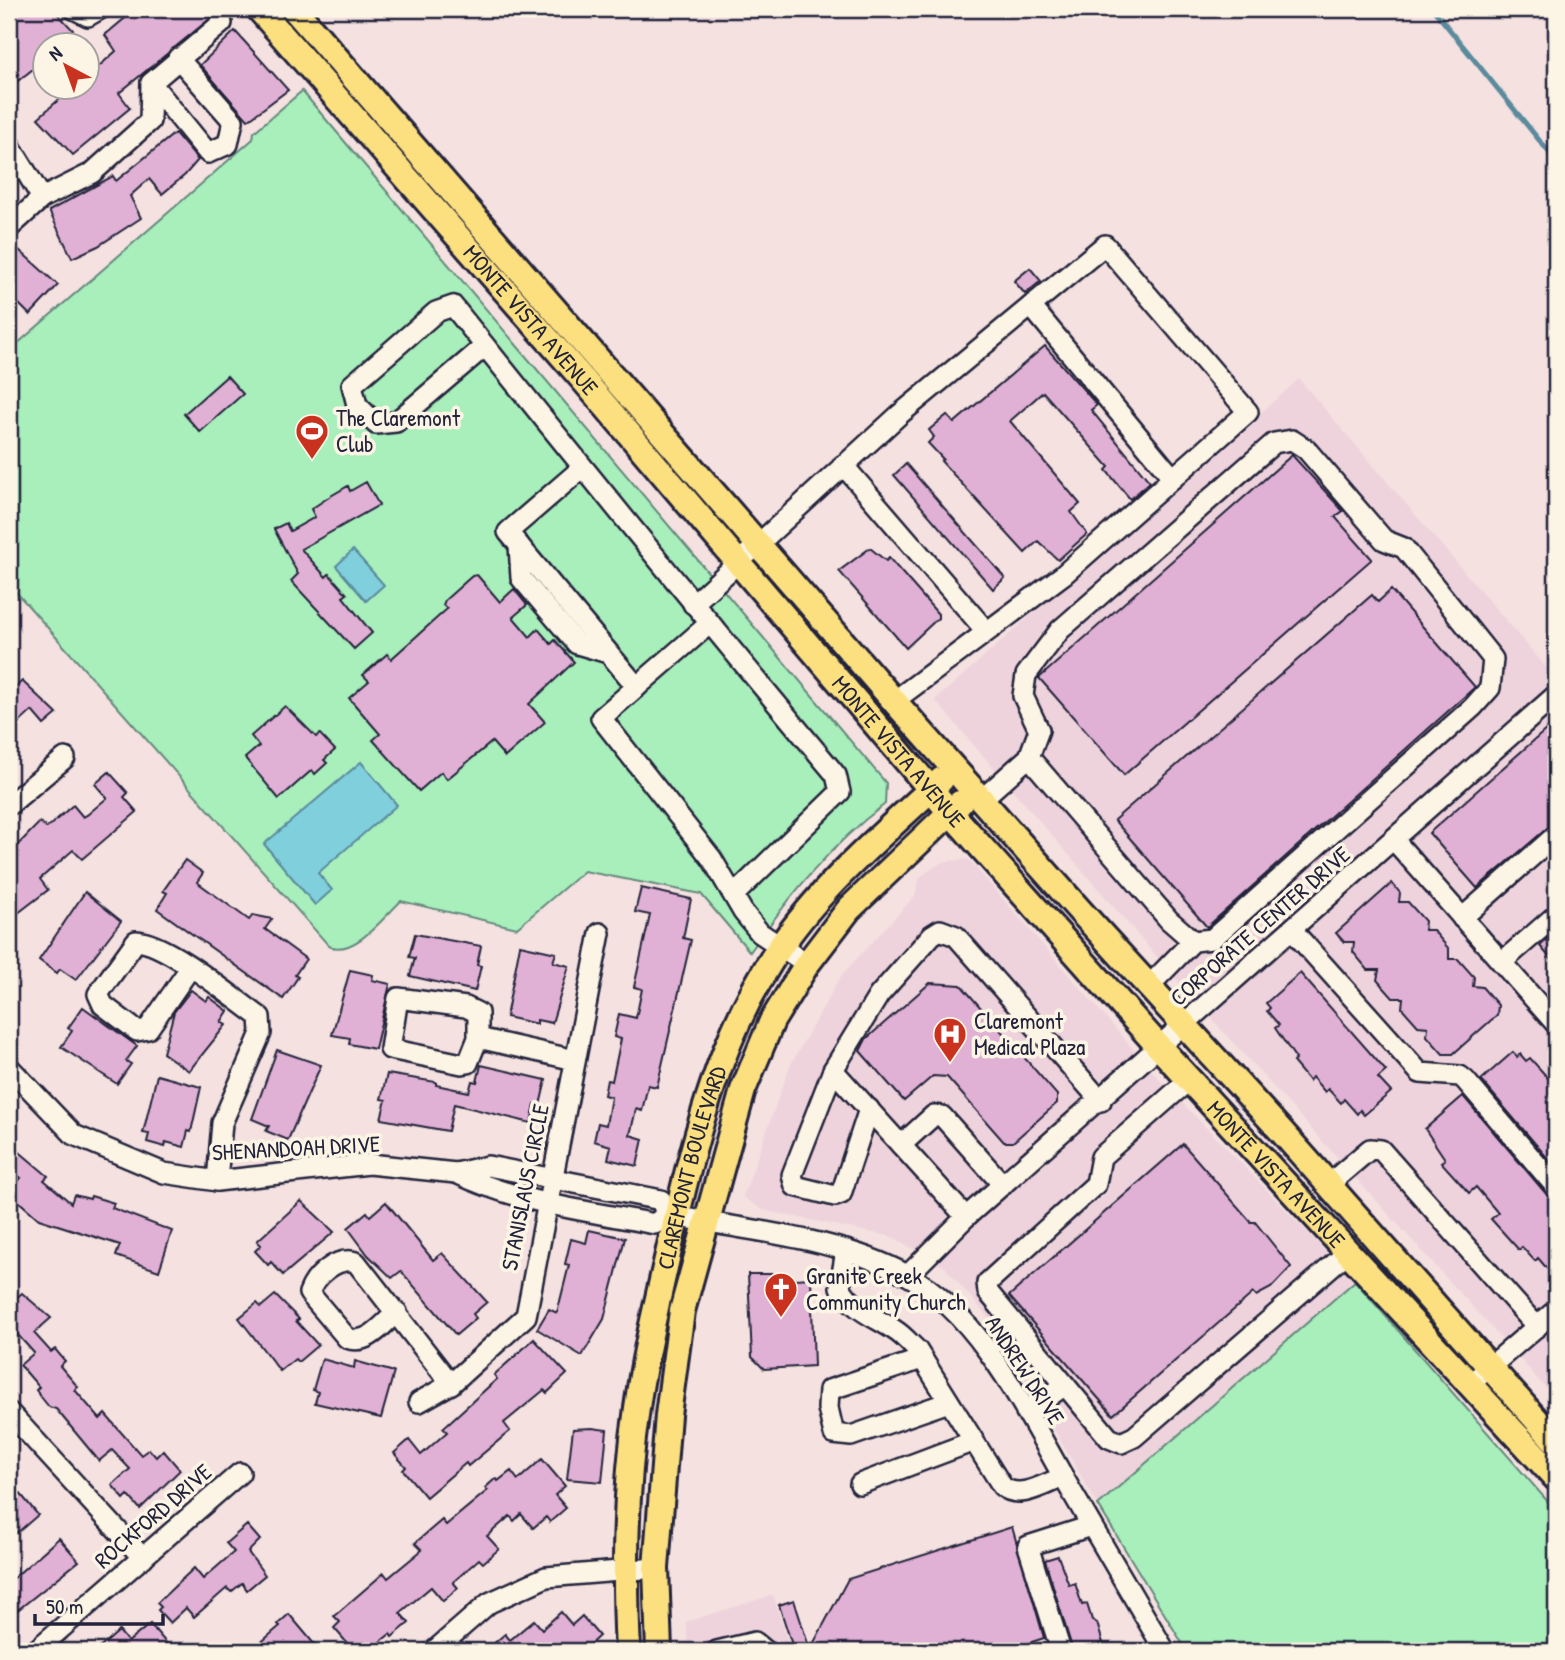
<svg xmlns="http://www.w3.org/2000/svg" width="1565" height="1660" font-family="'Patrick Hand',sans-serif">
<rect width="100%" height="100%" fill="#f4e1e0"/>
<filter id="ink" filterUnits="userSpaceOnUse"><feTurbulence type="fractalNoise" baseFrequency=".0143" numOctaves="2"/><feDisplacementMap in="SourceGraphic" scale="14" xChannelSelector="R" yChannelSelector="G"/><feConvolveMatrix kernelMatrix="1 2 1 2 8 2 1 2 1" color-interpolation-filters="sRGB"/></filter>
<g filter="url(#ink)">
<g fill="#eed3dc">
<path d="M1299 379 1556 679V1399L1183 987 935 700Z"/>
<path d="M968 859 1159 1079 1355 1281 1098 1505 991 1321 945 1267 893 1237 763 1210 743 1197 790 1066 841 976 915 896 920 877 942 862Z"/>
<path d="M773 1595 791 1651H689L686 1622Z"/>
</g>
<g fill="#a8efbc" stroke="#65887c" stroke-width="2">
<path d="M302 91 886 783 885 804C830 845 790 896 750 952L701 894 584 871 517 928 401 901C384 917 354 957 329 946L9 584V351L253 139 254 132Z"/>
<path d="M1355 1281 1556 1511V1651H1187L1098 1505Z"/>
</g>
<g fill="#80cfdc" stroke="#5a8a9c" stroke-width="2">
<path d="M353 550 384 585 366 601 336 566Z"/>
<path d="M361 762 397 805 318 873 332 890 315 905 264 844Z"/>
</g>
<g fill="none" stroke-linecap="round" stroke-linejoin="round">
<path stroke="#5a8a9c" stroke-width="5" d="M1433 9 1556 161"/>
</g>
<g fill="#e0b1d4" stroke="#22223b" stroke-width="2">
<path d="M16 9H53L73 30 66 35 70 40 63 46H46V54L36 62 38 65 9 88V14Z"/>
<path d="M136 9H222L119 93 130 108 73 155 38 118 72 88H88V76L116 51 105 35Z"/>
<path d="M235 31 288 90 248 120 200 65Z"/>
<path d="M175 133 198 160 185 175 162 194 149 179 130 196 141 218 98 246 72 258 49 211 113 176 116 181Z"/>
<path d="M19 250 58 285 30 315 9 294V261Z"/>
<path d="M1030 268 1041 281 1025 294 1014 281Z"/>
<path d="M1045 346 1097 405 1091 410 1150 482 1130 499 1106 470 1109 467 1043 392 1010 421 1080 504 1071 512 1087 534 1058 560 1038 541 1025 553 941 461 943 459 928 443 934 437 929 430 947 415 954 423Z"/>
<path d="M227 376 243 394 200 432 184 414Z"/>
<path d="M1292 455 1343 511 1335 517 1372 559 1124 775 1039 678Z"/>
<path d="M906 464 1005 578 993 589 894 475Z"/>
<path d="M366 482 379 505 301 549 326 577 329 574 347 594 343 597 372 633 354 649 291 581 298 574 274 529 286 523 290 531 315 517 311 509 329 497 348 486 350 491Z"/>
<path d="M870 548 886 561 889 558 938 614V618L906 648 839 571Z"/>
<path d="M477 575 500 602 514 589 527 605 513 617 530 637 538 629 551 644 555 640 574 662 529 704 545 722 505 757 492 742 447 779 441 772 419 791 373 740 380 734 349 698 369 681 363 675 387 654 391 659 447 609 443 605 445 600 472 576Z"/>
<path d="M1391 590 1475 687 1207 927 1114 820 1372 595 1378 602Z"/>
<path d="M22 681 57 714 44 725 32 711 9 732V693Z"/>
<path d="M285 706 316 737 320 734 335 750 324 760 327 763 315 774 312 770 279 799 245 758 259 746 251 736Z"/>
<path d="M1556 721V821L1477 888 1429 833Z"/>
<path d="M109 772 128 793 124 797 137 812 82 859 73 850 40 879 48 890 9 920V854L40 822 47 828 73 805 83 817 87 815 107 798 95 784Z"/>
<path d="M185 860 203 873 197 882 249 920 253 915 272 919 265 929 306 959 295 975 298 977 283 999 157 909 167 893 163 891Z"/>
<path d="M1392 883 1400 893 1399 902H1408L1425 921 1424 930H1433L1449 949V959H1458L1474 977 1473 986 1482 987 1498 1005 1497 1015 1453 1054H1443L1427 1036 1428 1027 1418 1026 1402 1008 1403 998H1393L1377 980 1379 970H1368L1353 952 1354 942H1344L1336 933Z"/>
<path d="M641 888 691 899 683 938 691 940 657 1087 648 1085 642 1111 636 1109 630 1135 643 1139 637 1166 608 1159 611 1146 594 1141 598 1123 606 1125 611 1097 604 1095 607 1080 612 1081 621 1039 614 1037 619 1014 636 1018 642 989 634 987 650 915 635 912Z"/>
<path d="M85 892 121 921 76 980 60 969 57 973 39 960Z"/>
<path d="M1556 932V965L1540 946Z"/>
<path d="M415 934 481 946 477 965 481 966 475 991 410 976 415 958 409 957Z"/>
<path d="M520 945 556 953 553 962 569 966 552 1023 537 1020V1024L506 1017Z"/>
<path d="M350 970 373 975 372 980 390 984 375 1049 349 1044 350 1038 332 1035Z"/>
<path d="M1300 973 1386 1071 1378 1078 1391 1092 1364 1115 1360 1110 1357 1114 1344 1099 1341 1103 1328 1089 1325 1092 1312 1077 1309 1081 1293 1062 1296 1059 1275 1028 1279 1025 1267 1011 1270 1008 1266 1003Z"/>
<path d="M930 983 961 985 1057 1095V1103L1013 1142H1004L947 1077 933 1076 904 1101 860 1051 866 1039Z"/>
<path d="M191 990 206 1001 209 997 228 1011 221 1022 226 1025 189 1071 163 1053 174 1012Z"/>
<path d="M83 1007 137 1046 126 1061 131 1064 117 1084 61 1047 72 1031 68 1028Z"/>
<path d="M277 1050 321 1065 288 1140 266 1131 269 1126 252 1119Z"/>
<path d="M1513 1052 1517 1057 1520 1054 1526 1061 1530 1058 1548 1078 1556 1071V1168L1481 1080Z"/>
<path d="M481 1065 546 1080 540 1105 535 1104 531 1123 454 1104 448 1131 381 1119 386 1100 381 1099 387 1074 436 1082V1085L469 1092 472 1081 477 1082Z"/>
<path d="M157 1075 201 1087 191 1132 188 1131 184 1147 166 1142 165 1147 147 1142 149 1134 143 1133Z"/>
<path d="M1463 1096 1547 1195 1556 1199V1279L1538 1258 1535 1261 1522 1247 1519 1250 1491 1219 1498 1213 1476 1187 1469 1193 1441 1162 1445 1159 1425 1129Z"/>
<path d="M9 1143 48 1176 44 1180 71 1203 74 1195 90 1199 91 1196 114 1203 112 1208 172 1231 159 1271 116 1256 120 1245 39 1219 9 1193 21 1178 9 1168Z"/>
<path d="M1183 1144 1251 1222H1255L1291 1267 1271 1288 1256 1296 1253 1293 1113 1415 1009 1296Z"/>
<path d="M301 1201 334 1232 283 1275 271 1262 268 1265 255 1251 261 1245 257 1241Z"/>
<path d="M386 1202 433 1260 442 1253 487 1302 473 1314 476 1318 456 1335 401 1271 392 1278 368 1255 348 1228 367 1212 370 1216Z"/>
<path d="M589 1230 625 1238 604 1319 582 1356 537 1329 549 1309 557 1313 569 1265 565 1264 571 1239 586 1243Z"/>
<path d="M748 1274H773L778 1280 811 1278 814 1366 764 1369 752 1357Z"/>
<path d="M9 1289 16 1298 22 1293 51 1318 34 1333 51 1352 55 1349 65 1361 60 1366 78 1387 75 1390 100 1419 105 1414 141 1455 149 1449 156 1457 163 1450 180 1470 140 1509 128 1495 124 1499 112 1485 130 1469 112 1450 99 1461 56 1409 49 1407 41 1397 36 1390 39 1387 20 1365 34 1353 9 1325Z"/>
<path d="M275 1295 299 1319 296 1321 318 1345 298 1362 295 1359 280 1371 239 1318 257 1303 261 1307Z"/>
<path d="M534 1339 567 1374 547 1393 544 1390 504 1423 510 1431 468 1466 466 1463 426 1497 403 1470 406 1467 394 1453 409 1440 421 1455 447 1432 443 1428 497 1379 494 1375Z"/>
<path d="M322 1359 354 1368 355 1361 394 1372 381 1418 315 1403 318 1392 313 1390Z"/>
<path d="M592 1428 607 1430 602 1482 567 1479 573 1429Z"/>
<path d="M542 1459 565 1486 555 1495 566 1508 550 1522 546 1517 533 1528 521 1514 514 1521 510 1516 487 1536 499 1549 483 1563 479 1559 453 1582 458 1588 443 1601 431 1587 400 1613 409 1623 392 1637 390 1634 369 1651H354L334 1628 340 1622 334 1616 384 1573 388 1578 422 1550 415 1543 442 1520 446 1525 488 1490 485 1488 496 1478 498 1481 511 1471 518 1480Z"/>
<path d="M9 1480 38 1515 17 1533 9 1523Z"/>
<path d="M247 1525 260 1540 248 1552 265 1575 247 1590 242 1583 231 1592 227 1588 194 1617 186 1608 170 1623 158 1610 161 1607 157 1603 194 1568 203 1579 234 1552 226 1543Z"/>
<path d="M1012 1527 1044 1638 1004 1651H944L943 1648 932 1651H794L779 1605 794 1600 810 1650 848 1579Z"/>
<path d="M59 1538 79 1561 9 1617V1582Z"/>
<path d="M1058 1556 1069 1585 1075 1583 1082 1605 1087 1604 1092 1620 1097 1623 1103 1643 1073 1651 1045 1560Z"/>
<path d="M561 1612 572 1625 582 1616 599 1636 583 1651H485L505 1634 510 1640 534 1620 542 1629Z"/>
<path d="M289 1614 320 1651H251L280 1626 278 1624Z"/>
<path d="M150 1624 173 1651H96L119 1631 128 1642Z"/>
</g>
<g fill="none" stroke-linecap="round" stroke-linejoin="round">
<defs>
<g id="minor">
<path d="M74 9 88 16 100 9"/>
<path d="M151 83 208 153 228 144 233 121 178 58"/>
<path d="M9 144 42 198"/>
<path d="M9 228 42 198 92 173 150 121 151 83 222 23"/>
<path d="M1031 306 1105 245 1248 412 1173 478"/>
<path d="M485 346 396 422 376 424 357 405 352 385 436 312 453 306C579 463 706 620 836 775L840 792 734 895"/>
<path d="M843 465 986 631"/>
<path d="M581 469 508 532 637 687"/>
<path d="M519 545 521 578 577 644 608 653"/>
<path d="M693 604 899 415 1031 306 1173 478 1063 575 894 701"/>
<path d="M709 624 601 718 712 859 743 912 760 933 807 964"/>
<path d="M982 799 1029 757 1039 730 1023 696 1026 675 1060 630 1274 443 1292 440 1306 449 1384 540 1404 548 1493 659 1490 688 1473 707 1212 939 1193 941 1169 920 1029 757"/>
<path d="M9 805 65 758"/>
<path d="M1394 840 1556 1024"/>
<path d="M1462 918 1556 835"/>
<path d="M1292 930 1420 1073 1460 1076 1465 1080 1556 1187"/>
<path d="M1502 962 1556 915"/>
<path d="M190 968 148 1029 137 1031 103 1005 98 994 136 941C166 942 232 997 260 1017L261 1033 222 1123 217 1181"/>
<path d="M1149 986 1193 941"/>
<path d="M478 1038 468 1063 462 1064 390 1049 398 998 466 1007 478 1013V1038L575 1060"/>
<path d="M9 1067 74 1135 164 1173 217 1181 369 1164 456 1173 488 1166 661 1200 666 1214"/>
<path d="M833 1070 792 1175 795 1186 835 1196 841 1194 869 1109"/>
<path d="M1189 1080 1101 1157 1096 1184 987 1283 988 1292 1109 1438 1121 1443 1134 1437 1348 1252"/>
<path d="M901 1145 934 1115 942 1116 1003 1185"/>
<path d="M456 1173C518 1203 588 1211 655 1224L666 1214"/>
<path d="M1329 1184 1370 1149 1381 1150 1537 1327"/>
<path d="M666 1214C745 1231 834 1236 907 1275 981 1314 1028 1416 1069 1487 1101 1542 1133 1596 1165 1651"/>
<path d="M966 1217 833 1070 879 995 932 935 940 930 956 936 1101 1101"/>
<path d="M846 1250 840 1287C855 1312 874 1316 896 1331 904 1336 910 1344 917 1350L1002 1486C1019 1501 1044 1484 1063 1477"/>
<path d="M908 1275 966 1217 1556 695"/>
<path d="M397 1312C383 1324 368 1346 347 1338L309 1293C315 1276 337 1256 356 1262L451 1384"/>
<path d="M922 1359 829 1390 828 1408 834 1434 851 1436 949 1402"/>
<path d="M1470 1384 1556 1310"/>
<path d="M419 1402 451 1384 526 1316 600 933"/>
<path d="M9 1412 143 1558"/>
<path d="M1026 1413 1065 1385"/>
<path d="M860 1484 974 1441"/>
<path d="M35 1651 240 1473"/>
<path d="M434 1651 489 1603 546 1577 656 1568"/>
<path d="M717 1651 755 1642 766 1651"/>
<path d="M1061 1651 1028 1546 1091 1526"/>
</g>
<g id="major">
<path id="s1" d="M259 9 586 383 950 812 1160 1048 1556 1478"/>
<path d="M294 9 894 701 1081 912 1283 1133 1556 1442"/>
<path id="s2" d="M628 1651C624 1571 625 1488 637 1408 645 1349 660 1291 673 1232 696 1132 721 1034 780 947 823 884 885 832 941 780"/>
<path d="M659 1651 656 1568 668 1415 682 1311 743 1090 772 1021 807 964 849 909 960 803"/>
</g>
</defs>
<use href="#minor" stroke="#22223b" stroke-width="24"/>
<use href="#major" stroke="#22223b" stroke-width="30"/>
<use href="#minor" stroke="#fcf5e5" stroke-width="19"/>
<use href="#major" stroke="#fce080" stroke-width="24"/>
</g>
</g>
<defs>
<symbol id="stadium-pin" viewBox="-11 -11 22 30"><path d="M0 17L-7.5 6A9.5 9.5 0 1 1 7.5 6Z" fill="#c8321e" stroke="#fcf5e5"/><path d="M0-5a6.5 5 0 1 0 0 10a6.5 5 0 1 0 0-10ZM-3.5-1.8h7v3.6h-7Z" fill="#fff"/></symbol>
<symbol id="hospital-pin" viewBox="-11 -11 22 30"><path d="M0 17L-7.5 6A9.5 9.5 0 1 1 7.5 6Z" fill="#c8321e" stroke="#fcf5e5"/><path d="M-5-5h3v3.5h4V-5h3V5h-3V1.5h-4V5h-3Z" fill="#fff"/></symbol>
<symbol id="church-pin" viewBox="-11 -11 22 30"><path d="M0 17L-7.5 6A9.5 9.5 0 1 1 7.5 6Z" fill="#c8321e" stroke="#fcf5e5"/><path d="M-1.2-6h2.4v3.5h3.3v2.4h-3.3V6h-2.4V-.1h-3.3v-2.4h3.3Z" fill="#fff"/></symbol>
</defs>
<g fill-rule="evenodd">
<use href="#stadium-pin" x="293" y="412" width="38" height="52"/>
<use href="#hospital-pin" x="931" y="1015" width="38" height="52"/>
<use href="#church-pin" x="762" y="1270" width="38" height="52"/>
</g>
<g text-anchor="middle" stroke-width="7" stroke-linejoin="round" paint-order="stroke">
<g font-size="23" fill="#22223b" stroke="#fcf5e5">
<text dy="8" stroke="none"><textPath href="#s1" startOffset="413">MONTE VISTA AVENUE</textPath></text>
<text dy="8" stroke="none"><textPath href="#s1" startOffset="980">MONTE VISTA AVENUE</textPath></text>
<text transform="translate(1260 926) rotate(-41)" y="8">CORPORATE CENTER DRIVE</text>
<text transform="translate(296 1148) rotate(-3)" y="8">SHENANDOAH DRIVE</text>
<text dy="8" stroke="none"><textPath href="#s2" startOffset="490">CLAREMONT BOULEVARD</textPath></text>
<text dy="8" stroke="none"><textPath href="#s1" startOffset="1547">MONTE VISTA AVENUE</textPath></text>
<text transform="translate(525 1187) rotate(-79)" y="8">STANISLAUS CIRCLE</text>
<text transform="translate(1025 1370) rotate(57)" y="8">ANDREW DRIVE</text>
<text transform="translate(153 1516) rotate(-41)" y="8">ROCKFORD DRIVE</text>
</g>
<g font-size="23" fill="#22223b" stroke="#fcf5e5" text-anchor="start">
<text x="336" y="426">The Claremont<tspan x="336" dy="26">Club</tspan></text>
<text x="974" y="1029">Claremont<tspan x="974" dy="26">Medical Plaza</tspan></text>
<text x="806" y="1284">Granite Creek<tspan x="806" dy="26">Community Church</tspan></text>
</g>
</g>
<rect width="1565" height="1660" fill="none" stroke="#fcf5e5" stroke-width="35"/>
<rect x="18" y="18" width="1530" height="1625" fill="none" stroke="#22223b" stroke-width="2.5" filter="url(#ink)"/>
<g transform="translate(66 66) rotate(319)"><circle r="33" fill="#fcf5e5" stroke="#a5a1a1" stroke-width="2"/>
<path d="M0-5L12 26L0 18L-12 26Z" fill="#c8321e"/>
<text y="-10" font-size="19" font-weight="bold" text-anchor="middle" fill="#22223b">N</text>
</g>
<path d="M35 1614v10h128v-10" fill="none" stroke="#22223b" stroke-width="3.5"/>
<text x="46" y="1614" font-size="21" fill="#22223b" stroke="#fcf5e5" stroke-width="5" paint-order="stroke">50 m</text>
</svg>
